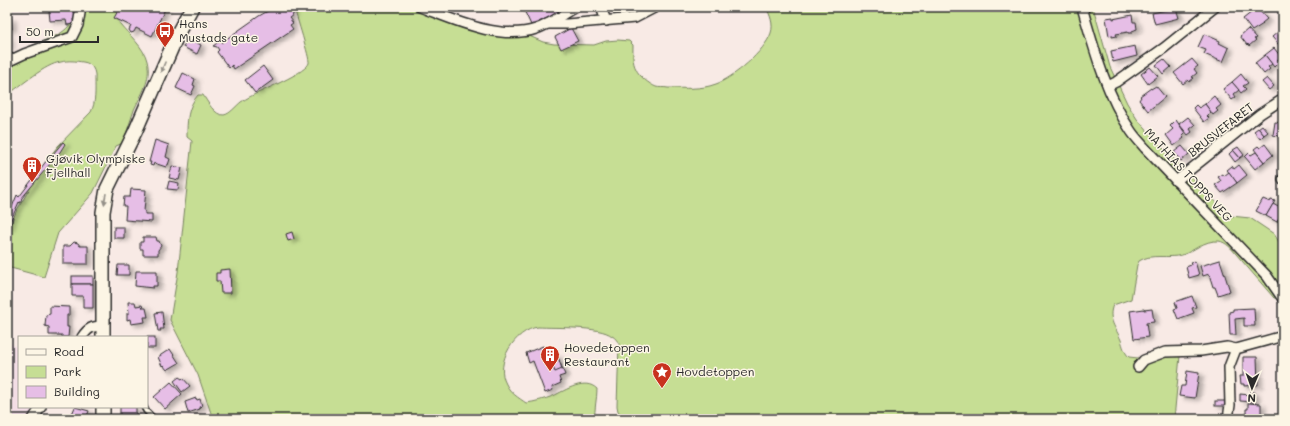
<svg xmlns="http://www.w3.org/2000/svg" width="1290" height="426" font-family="Mali,sans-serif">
<defs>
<filter id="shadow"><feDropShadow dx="4.5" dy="2.5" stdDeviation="2" flood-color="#0004"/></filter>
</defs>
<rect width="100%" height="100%" fill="#f8eae5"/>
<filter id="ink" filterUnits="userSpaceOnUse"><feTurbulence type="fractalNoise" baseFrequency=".025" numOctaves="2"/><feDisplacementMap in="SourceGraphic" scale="8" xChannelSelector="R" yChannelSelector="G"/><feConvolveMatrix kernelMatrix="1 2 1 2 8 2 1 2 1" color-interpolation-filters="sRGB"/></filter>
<g filter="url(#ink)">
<path fill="#f3dde5" d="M7 340 19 350V407H36L29 419H7Z"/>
<g fill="#c6de94" stroke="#788460">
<path d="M78 7H119L118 20 120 24C129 35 144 47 147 61 152 80 141 94 134 110 130 121 127 132 123 143L116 146 93 193 58 233 44 277 7 267V232L17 210 47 160 58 146 91 112C96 102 95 91 95 79 96 71 92 63 83 62 76 61 68 60 61 62 45 64 21 86 7 95V62C15 55 23 49 33 45 56 35 70 35 78 7Z"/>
<path d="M294 7H423L455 22 527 35 543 42 554 44 594 45 606 41 618 40 629 41 633 45C633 53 632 62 636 69 639 76 649 84 656 87 659 88 664 87 668 88 685 88 700 90 716 84 733 78 765 51 771 33 774 24 770 15 766 7H1093L1110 67 1127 103 1137 119 1159 144 1224 210 1231 216 1250 218 1274 234 1283 248V297L1274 298 1236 254C1232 249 1226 242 1219 241 1203 240 1195 251 1182 255 1168 259 1151 253 1139 261L1137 265 1131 299 1113 305C1107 319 1116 328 1121 340 1123 346 1124 352 1129 357L1138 358 1176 354 1180 356 1174 419H729L708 417 702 419H626L618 411 617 406 619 343C617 341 615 337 612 336 600 326 555 328 538 327 515 330 494 363 506 384 510 393 519 398 526 403 535 402 545 399 553 396 566 390 585 377 597 389 597 399 594 409 595 419H213L198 375 170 320 178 272 192 141 187 137C187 122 187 107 198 95H203C207 101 215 116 224 115 230 114 236 106 241 102 247 98 253 95 260 92 270 87 306 72 309 63 310 58 296 16 294 7Z"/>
</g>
<g fill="#e6bee6" stroke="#2b2b2b" filter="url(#shadow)">
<path d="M44 7H75L76 19H73L74 24 67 25 66 20 50 21 49 10H44Z"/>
<path d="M120 7H166L152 36 136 28 134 32 131 33 129 30 131 26 114 18Z"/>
<path d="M275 7H292L293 15 289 18 293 23 290 25 293 29 234 69 232 65 229 68 217 52 219 50 217 47 213 46 220 41 222 43V42L259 16Z"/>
<path d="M525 7H570L539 22 540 24 534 26 533 24 531 25 523 8Z"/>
<path d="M632 7H652L635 15Z"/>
<path d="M1176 8 1179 18 1155 24 1152 13Z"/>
<path d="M1257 8 1267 19 1262 23 1263 24 1252 31 1243 19Z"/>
<path d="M1132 15 1133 22H1136L1137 29 1132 31V33H1128V32L1116 34 1117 36 1112 37V35L1109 36 1106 18 1113 17V19Z"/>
<path d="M11 18 12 29 7 30 10 46H7L8 51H7V19Z"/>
<path d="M571 28 578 41 561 49 555 37Z"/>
<path d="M1248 29 1256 38 1254 39 1256 40 1249 46 1248 44 1247 45 1240 36Z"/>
<path d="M1278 32 1283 39V41L1279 45 1272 37Z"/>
<path d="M1204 34 1220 41 1219 43 1229 48 1223 62 1204 54 1206 50 1198 47Z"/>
<path d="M188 38 201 45 197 54 183 47Z"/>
<path d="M1135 46 1137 56 1113 62 1111 51Z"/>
<path d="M1274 48 1281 57 1276 61 1278 63 1274 67 1265 55Z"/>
<path d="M1265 55 1272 64 1268 67 1270 69 1264 74 1255 63Z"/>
<path d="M1164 59 1171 67 1163 74 1156 65Z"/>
<path d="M1192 59 1198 66 1194 69 1197 73 1192 77 1194 78 1189 82 1188 80 1183 84 1174 73Z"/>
<path d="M263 66 273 80 255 93 245 80Z"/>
<path d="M1150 67 1158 76 1148 84 1141 74Z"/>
<path d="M183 73 195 79 193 85 195 86 191 95 176 88Z"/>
<path d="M1241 74 1248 83 1243 86 1246 89 1241 93 1232 82Z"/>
<path d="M1267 78 1274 86 1269 90 1262 82Z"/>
<path d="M1232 82 1239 90 1234 94 1236 97 1232 100 1223 89Z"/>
<path d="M1156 86 1165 97 1148 111 1139 100 1141 97 1140 96 1151 88V89Z"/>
<path d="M1214 96 1221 105 1216 109 1218 111 1213 115 1205 104Z"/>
<path d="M1205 104 1211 112 1207 116 1209 118 1204 122 1193 108 1196 105 1199 108Z"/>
<path d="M1188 117 1195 125 1190 129 1192 132 1188 135 1179 124Z"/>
<path d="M1176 120 1185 133 1182 136 1184 138 1174 146 1166 135 1173 129 1170 126Z"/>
<path d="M1283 120V137L1273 135 1275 122 1283 123Z"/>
<path d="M1262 125 1268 132 1264 135 1258 128Z"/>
<path d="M1258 128 1264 135 1260 139 1254 131Z"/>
<path d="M155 140 169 145 166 157 170 159 168 165H167L166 167 154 163 153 166 150 165 151 162H149Z"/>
<path d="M63 142 65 144 60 152 21 199 22 200 20 203 19 202 10 222H11L7 231V219L17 195 19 197 47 160H48Z"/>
<path d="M1265 144 1273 155 1264 162 1254 149 1258 146 1260 148Z"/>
<path d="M1182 146 1189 154 1181 161 1174 152Z"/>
<path d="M1238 147 1244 155 1240 158 1233 150Z"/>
<path d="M1233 150 1240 158 1235 162 1229 154Z"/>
<path d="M1256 152 1264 162 1255 169 1245 157 1249 153 1251 155Z"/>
<path d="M1239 165 1247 175 1237 183 1227 170 1232 166 1234 169Z"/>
<path d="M172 166 182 168 179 180 169 178Z"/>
<path d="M1229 172 1237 183 1222 193 1215 185 1221 181 1218 177 1223 174 1224 176Z"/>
<path d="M169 181 179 183 178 190 167 189Z"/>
<path d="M131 189 146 190 144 211H145V214H152V222L125 220 126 206H123L124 197H130Z"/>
<path d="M1263 199 1270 202 1271 200 1275 201 1266 216 1256 211Z"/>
<path d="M1273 204 1280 208 1282 205 1283 206V211L1277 222 1266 216Z"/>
<rect x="114" y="227" width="10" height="11"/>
<path d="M292 232 294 239 288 241 286 234Z"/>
<path d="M143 237H156L157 241H159L161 246 158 250V255H143V249H140V242H143Z"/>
<path d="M74 242 78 243 80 246H88V264H63V246H70Z"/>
<path d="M1220 260 1230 291 1218 295 1215 287H1213L1209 274 1203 276 1200 266Z"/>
<path d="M1195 261 1199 275 1189 278 1186 267 1191 265 1190 262Z"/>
<path d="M118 265H129V275H117Z"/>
<path d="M230 269 231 293H221L220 281H216V273H220V270Z"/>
<path d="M136 271H157V286H153V288L135 286Z"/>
<rect x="72" y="276" width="21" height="8"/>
<path d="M72 284H93V308H83V296H72Z"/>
<path d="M1192 296 1196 307 1192 308 1194 313 1178 319 1174 309 1177 308 1175 302Z"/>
<path d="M128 302H135L136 306 142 305 143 308H146L148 317H144L145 322 131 324 130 319 127 320V313H129Z"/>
<path d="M50 306 69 307V315H67V327H69L68 337H62V335H49V327L45 326 46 315 50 314Z"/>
<path d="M1254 308 1255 326H1244V318L1235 319 1236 335H1230L1229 312 1233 311V309Z"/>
<path d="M1144 309V310L1152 309 1154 322 1146 323 1148 337 1134 339 1130 311Z"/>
<path d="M162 312 164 329H160L161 331H158L155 313Z"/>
<rect x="147" y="337" width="8" height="11"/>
<path d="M543 346 548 358 557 355 565 375 559 377 561 383 552 387 553 390 545 393 533 361 529 363 526 353Z"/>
<path d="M170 349 179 363 167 370 163 365 162 366 158 357Z"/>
<path d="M558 357 562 369 555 372 550 360Z"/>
<path d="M1243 357H1257L1258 385 1244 386V384H1241L1240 376H1243Z"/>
<path d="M1187 371 1199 373 1195 398 1179 396 1181 386H1185Z"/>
<path d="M179 377 182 379 183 378 190 386 182 392 174 381Z"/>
<path d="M171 382 182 394 165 409 154 397Z"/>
<path d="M1250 392H1255V402L1240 401V394L1250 395Z"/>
<path d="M196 398 197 400 200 399 202 406 199 407 200 409 188 413 185 402Z"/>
<rect x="1215" y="401" width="10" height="5"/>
<path d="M1248 403 1261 404V419H1247L1248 415H1246V409H1248Z"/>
<path d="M75 407 89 411 86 419 72 414Z"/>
<rect x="120" y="407" width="16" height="6"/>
<rect x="120" y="413" width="16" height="6"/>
</g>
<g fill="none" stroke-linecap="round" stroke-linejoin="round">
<defs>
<path id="service" d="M144 407 146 411 154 419"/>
<g id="minor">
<path d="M420 7C455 20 499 41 536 29 551 24 562 14 576 7"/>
<path d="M601 7 606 21"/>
<path d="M1082 7C1094 49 1106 94 1131 131 1135 137 1140 142 1145 148L1267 276 1283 299"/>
<path d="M547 24H567L635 18 656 7"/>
<path d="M7 62 24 54 72 37 78 25 81 7"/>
<path d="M1108 86 1116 82 1164 48 1215 7"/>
<path d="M1283 179V180"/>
<path d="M1176 181 1260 114 1280 101H1283"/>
<path d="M82 337C88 328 92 326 103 326"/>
<path d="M1138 367 1144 360 1165 352 1201 351 1227 347 1236 349"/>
<path d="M33 419 41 407"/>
<path d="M1228 419 1230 405 1229 367 1236 349 1283 336"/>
</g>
<g id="secondary">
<path d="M103 337V212L107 189 135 132 179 31 192 7"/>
<path d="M103 419V407"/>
</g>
</defs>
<use href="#service" stroke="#2b2b2b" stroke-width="8"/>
<use href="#minor" stroke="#2b2b2b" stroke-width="12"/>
<use href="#secondary" stroke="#2b2b2b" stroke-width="16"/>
<use href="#service" stroke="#fcf5e5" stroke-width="4.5"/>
<use href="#minor" stroke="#fcf5e5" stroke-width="9"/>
<use href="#secondary" stroke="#fcf5e5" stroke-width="13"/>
</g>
<defs><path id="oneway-solid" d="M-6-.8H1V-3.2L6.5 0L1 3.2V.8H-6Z"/></defs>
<g fill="#949088">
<use href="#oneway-solid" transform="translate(163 67) rotate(113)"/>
<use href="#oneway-solid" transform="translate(105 199) rotate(100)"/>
</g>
</g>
<defs>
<symbol id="bus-pin" viewBox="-11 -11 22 30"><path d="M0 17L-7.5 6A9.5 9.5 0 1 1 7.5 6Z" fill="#c8321e" stroke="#fcf5e5"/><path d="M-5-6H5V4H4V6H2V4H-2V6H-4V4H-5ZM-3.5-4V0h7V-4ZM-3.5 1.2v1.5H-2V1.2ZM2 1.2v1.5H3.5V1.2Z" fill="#fff"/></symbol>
<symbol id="building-pin" viewBox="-11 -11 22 30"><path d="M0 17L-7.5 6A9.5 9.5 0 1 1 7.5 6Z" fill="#c8321e" stroke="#fcf5e5"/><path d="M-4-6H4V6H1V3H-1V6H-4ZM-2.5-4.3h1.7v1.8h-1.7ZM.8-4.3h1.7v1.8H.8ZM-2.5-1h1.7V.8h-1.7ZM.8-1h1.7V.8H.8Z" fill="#fff"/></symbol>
<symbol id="sight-pin" viewBox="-11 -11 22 30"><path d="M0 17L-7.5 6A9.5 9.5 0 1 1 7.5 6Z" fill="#c8321e" stroke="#fcf5e5"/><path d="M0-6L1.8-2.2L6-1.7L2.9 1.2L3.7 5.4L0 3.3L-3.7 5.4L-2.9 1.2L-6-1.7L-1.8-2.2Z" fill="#fff"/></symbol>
</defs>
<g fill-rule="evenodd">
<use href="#bus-pin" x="154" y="20" width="22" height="30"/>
<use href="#building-pin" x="21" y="155" width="22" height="30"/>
<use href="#building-pin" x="539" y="344" width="22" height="30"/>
<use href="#sight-pin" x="651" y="361" width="22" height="30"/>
</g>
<g text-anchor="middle" stroke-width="3" stroke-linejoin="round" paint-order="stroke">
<g font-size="12" fill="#2b2b2b" stroke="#fcf5e5" text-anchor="start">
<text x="179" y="28">Hans<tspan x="179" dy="14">Mustads gate</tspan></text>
<text x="46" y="163">Gjøvik Olympiske<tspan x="46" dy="14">Fjellhall</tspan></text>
<text x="564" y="352">Hovedetoppen<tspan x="564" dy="14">Restaurant</tspan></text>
<text x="676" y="376">Hovdetoppen</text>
</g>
<g font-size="12" fill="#2b2b2b" stroke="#fcf5e5">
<text transform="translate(1221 130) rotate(-38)" y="4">BRUSVEFARET</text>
<text transform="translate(1188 175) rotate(47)" y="4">MATHIAS TOPPS VEG</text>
</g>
</g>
<rect width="1290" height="426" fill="none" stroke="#fcf5e5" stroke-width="24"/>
<rect x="12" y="12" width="1266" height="402" fill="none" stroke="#2b2b2b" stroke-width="1.5" filter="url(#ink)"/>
<rect x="18" y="336" width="130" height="72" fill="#fcf5e5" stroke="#a8a49b"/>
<rect x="26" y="349" width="20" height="6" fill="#fcf5e5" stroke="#a8a49b"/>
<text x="54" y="356" font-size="12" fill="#2b2b2b">Road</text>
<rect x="26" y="366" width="20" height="12" fill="#c6de94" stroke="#a8a49b"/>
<text x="54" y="376" font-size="12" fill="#2b2b2b">Park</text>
<rect x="26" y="386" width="20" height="12" fill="#e6bee6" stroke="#a8a49b"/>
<text x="54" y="396" font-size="12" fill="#2b2b2b">Building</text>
<g transform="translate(1252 388) rotate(182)" stroke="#fcf5e5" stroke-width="3" paint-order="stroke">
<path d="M0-3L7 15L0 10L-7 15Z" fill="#2b2b2b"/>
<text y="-6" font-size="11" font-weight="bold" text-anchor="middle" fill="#2b2b2b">N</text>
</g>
<path d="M20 36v6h78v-6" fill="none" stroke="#2b2b2b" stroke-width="2"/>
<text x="26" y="36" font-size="12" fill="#2b2b2b" stroke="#fcf5e5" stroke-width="3" paint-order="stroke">50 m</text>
</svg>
